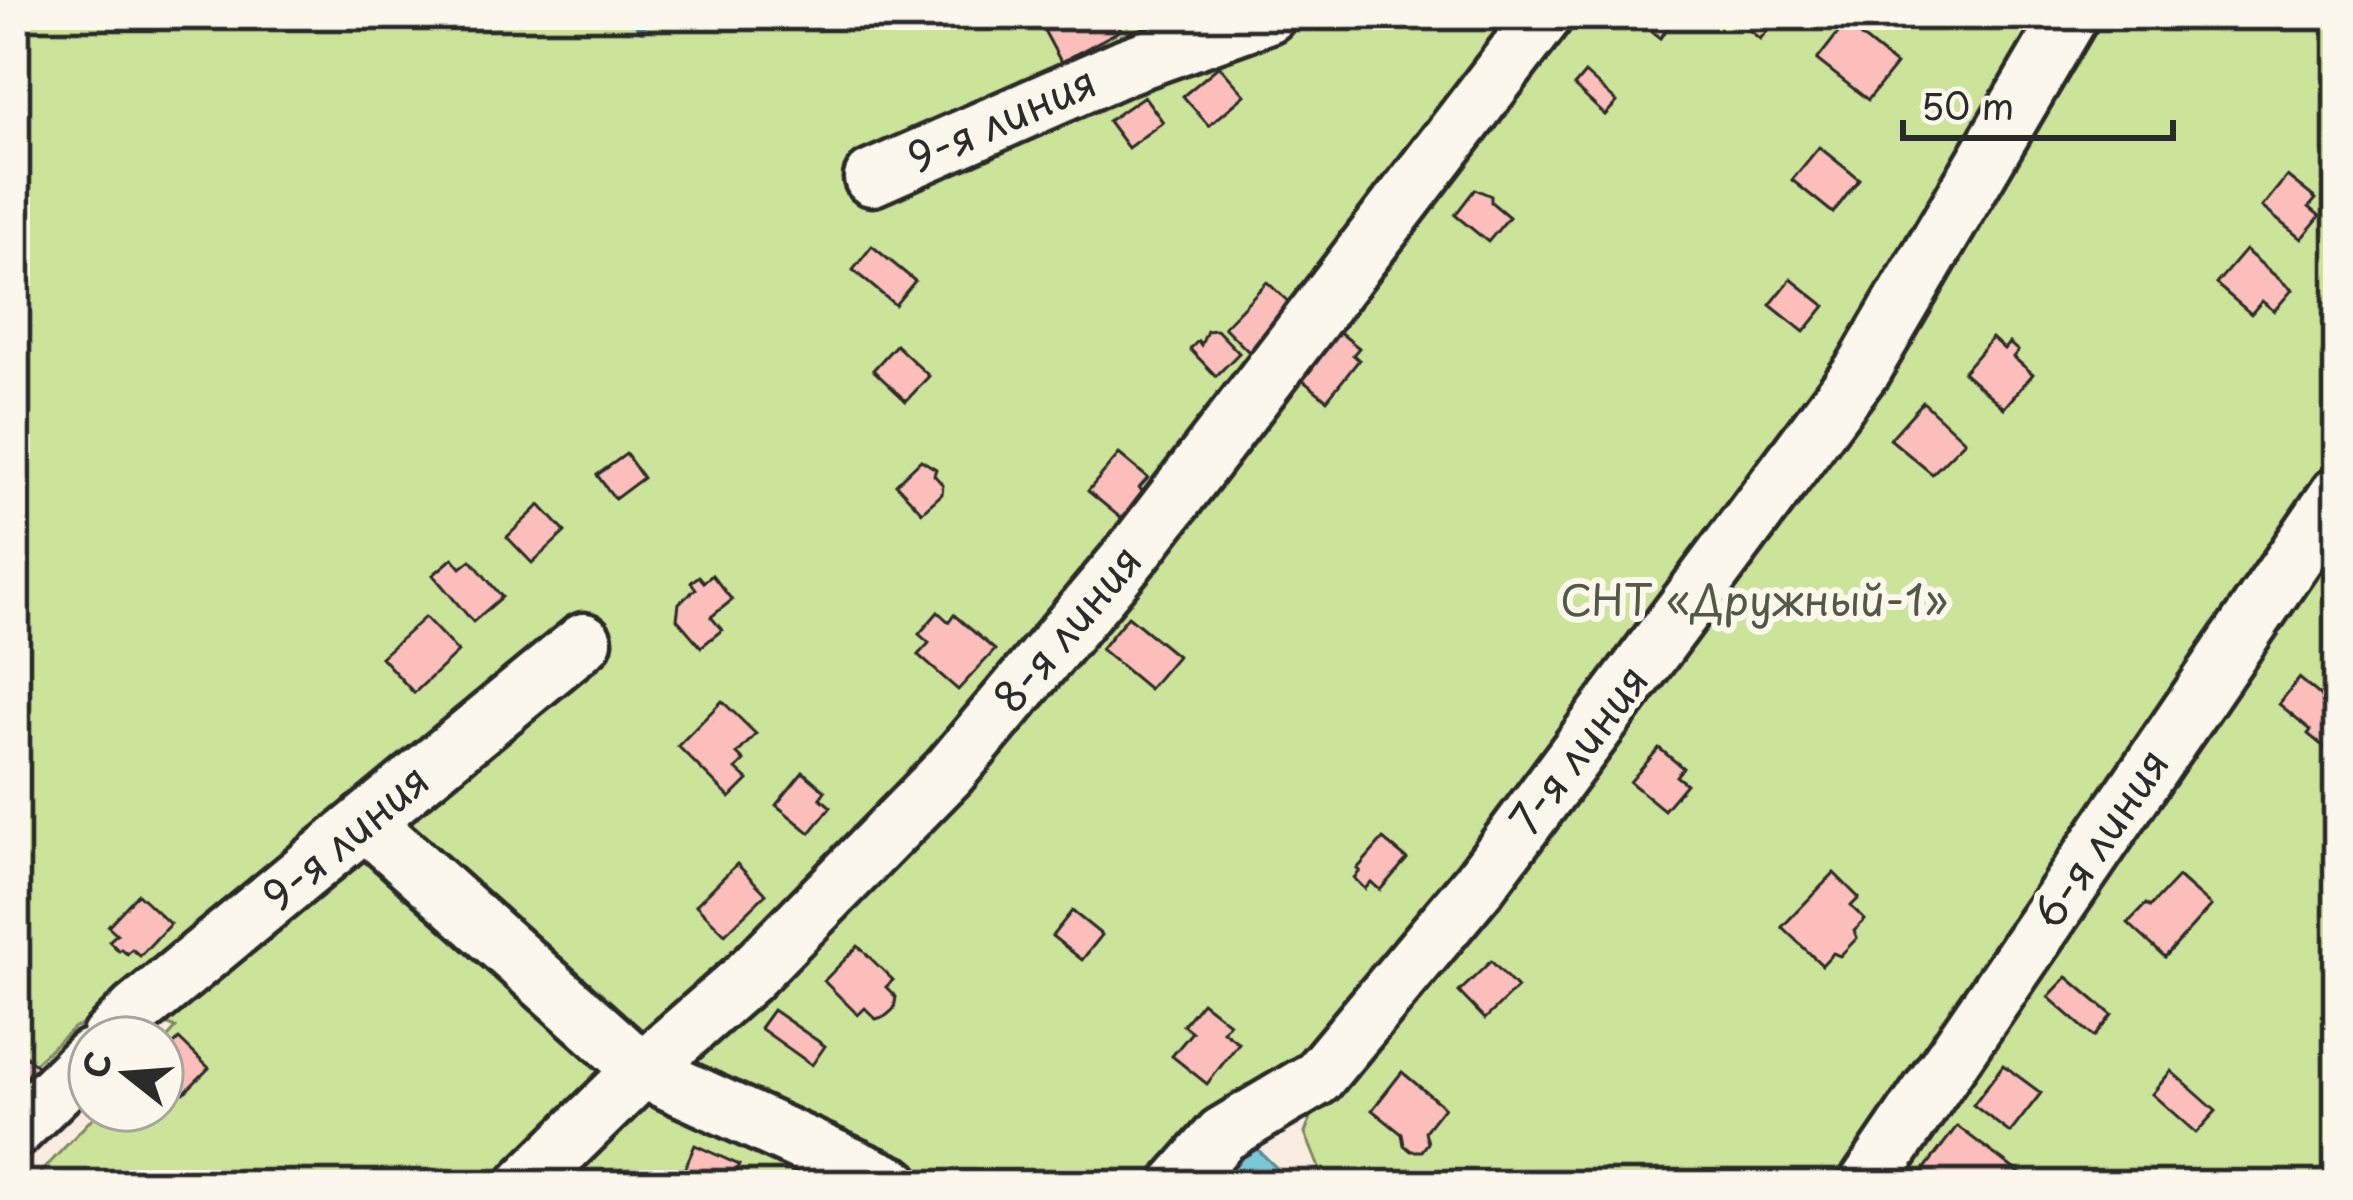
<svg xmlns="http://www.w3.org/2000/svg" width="2353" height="1200" font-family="'Playpen Sans',sans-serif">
<rect width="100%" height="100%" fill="#fbece2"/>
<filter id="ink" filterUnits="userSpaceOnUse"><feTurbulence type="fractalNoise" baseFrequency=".00833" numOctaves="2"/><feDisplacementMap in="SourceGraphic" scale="24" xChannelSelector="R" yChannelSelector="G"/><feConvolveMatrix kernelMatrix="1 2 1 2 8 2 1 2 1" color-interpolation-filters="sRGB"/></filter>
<g filter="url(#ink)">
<path fill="#cbe49a" stroke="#7b8862" stroke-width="3" d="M15 15H2338V1185H1326L1305 1133 1324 1083 1178 1185H29L100 1110H162V1044L176 1028 136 1011 74 1027 15 1081Z"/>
<path fill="#7ac7d8" stroke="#5a8993" stroke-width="3" d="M1251 1143 1294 1185H1206Z"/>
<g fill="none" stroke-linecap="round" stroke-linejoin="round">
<path stroke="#5a8993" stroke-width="10" d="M633 15 642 28"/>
</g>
<g fill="#fbbebb" stroke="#2b2b2b" stroke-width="3">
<path d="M1049 15H1113L1121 30 1061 62 1039 21Z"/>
<path d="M1631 15H1677L1660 38Z"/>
<path d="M1745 15H1781L1760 39 1739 22Z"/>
<path d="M1845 24 1896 65 1868 100 1817 60Z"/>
<path d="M1219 66 1245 95 1209 126 1183 96Z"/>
<path d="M1585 73 1617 102 1605 115 1574 86Z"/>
<path d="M1144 96 1163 122 1128 148 1108 121Z"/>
<path d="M1819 147 1859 179 1833 213 1792 180Z"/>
<path d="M2287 176 2316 199 2309 207 2320 216 2301 239 2262 207Z"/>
<path d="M1475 189 1491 196V202L1509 217 1488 242 1455 215Z"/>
<path d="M872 246 915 281 895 305 853 270Z"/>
<path d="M2245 250 2292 290 2274 311 2262 301 2251 314 2216 284Z"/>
<path d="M1791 279 1825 306 1804 332 1770 305Z"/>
<path d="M1267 282 1295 308 1252 355 1224 327Z"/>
<path d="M1217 330 1239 353 1216 376 1190 349 1198 341 1201 345 1207 331Z"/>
<path d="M1337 330 1359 348 1353 355 1359 360 1327 400 1292 372Z"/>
<path d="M1992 338 2004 349 2009 343 2018 351 2013 357 2033 374 2004 408 1963 372Z"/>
<path d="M896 345 929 376 906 401 873 370Z"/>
<path d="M1923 402 1965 441 1932 474 1890 439Z"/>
<path d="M626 454 643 478 615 499 597 475Z"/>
<path d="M1119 454 1148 478 1139 488 1150 497 1128 524 1088 491Z"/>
<path d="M921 460 936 469 934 475 943 485 942 494 922 512 896 484Z"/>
<path d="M540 505 565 532 532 563 507 537Z"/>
<path d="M453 558 461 568 471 560 502 597 473 622 433 575Z"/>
<path d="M712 575 732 600 711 617 722 630 701 647 677 619 679 603 696 589 691 582 699 576 704 582Z"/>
<path d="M938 612 949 622 954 615 995 650 958 690 918 655 929 643 919 634Z"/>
<path d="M1128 616 1177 656 1149 689 1101 649Z"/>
<path d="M425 617 458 652 414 693 381 657Z"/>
<path d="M2299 678 2331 704 2328 709 2338 717 2335 756 2308 734 2311 730 2279 704Z"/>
<path d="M722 701 756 734 737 754 744 761 736 769 748 780 730 798 678 746Z"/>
<path d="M1659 748 1683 768 1676 776 1686 784 1664 810 1630 782Z"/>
<path d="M803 772 825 791 820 798 831 807 810 833 776 805Z"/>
<path d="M1383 839 1407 859 1380 890 1371 882 1365 889 1354 878 1360 871 1357 869Z"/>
<path d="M737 864 766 894 725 934 696 905Z"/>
<path d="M1834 873 1859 898 1851 906 1865 920 1854 931 1857 938 1840 956 1833 953 1822 965 1782 927Z"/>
<path d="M2178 877 2211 906 2165 957 2128 923 2146 904 2150 907Z"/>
<path d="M138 894 170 924 140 956 132 949 127 954 121 949 119 951 109 941 117 934 108 926Z"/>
<path d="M1072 911 1102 935 1082 960 1052 936Z"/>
<path d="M858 946 893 980 886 987 896 997 894 1009 886 1016 876 1019 865 1008 858 1015 824 981Z"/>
<path d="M1491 961 1517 988 1485 1019 1459 992Z"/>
<path d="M2067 977 2112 1015 2094 1037 2048 997Z"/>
<path d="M1202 1002 1229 1023 1223 1031 1239 1043 1207 1084 1172 1056 1192 1032 1183 1025Z"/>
<path d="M773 1010 825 1046 812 1065 760 1028Z"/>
<path d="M179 1039 209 1068 184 1093 162 1071V1056Z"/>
<path d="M15 1045 42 1071 15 1101Z"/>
<path d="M2003 1065 2041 1093 2010 1133 1973 1105Z"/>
<path d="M2171 1071 2216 1111 2196 1133 2152 1094Z"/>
<path d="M1402 1072 1444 1107 1425 1131 1428 1143 1422 1151H1411L1404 1145 1402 1134 1372 1110Z"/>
<path d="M1957 1126 2034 1184 1981 1185 1975 1180 1971 1185H1917L1914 1183Z"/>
<path d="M695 1145 739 1165 729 1185H693L680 1179Z"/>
<path d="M568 1169 610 1185H532Z"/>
<path d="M1375 1171 1388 1185H1359Z"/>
</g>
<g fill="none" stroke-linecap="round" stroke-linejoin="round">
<defs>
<g id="minor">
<path d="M872 178 1126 66 1268 15"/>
<path d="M365 822 642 1070 894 1185"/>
<path d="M109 1038 136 1011 584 641"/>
<path d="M15 1130 90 1057"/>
<path d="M525 1185 642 1070 747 978 949 772 1133 553 1545 15"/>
<path d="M1178 1185 1222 1135 1317 1078 1480 883 1863 369 2071 15"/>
<path d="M1866 1185 2338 494"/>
</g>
</defs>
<use href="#minor" stroke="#2b2b2b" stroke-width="63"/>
<use href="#minor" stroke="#fbf7ec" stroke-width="54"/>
</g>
</g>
<g text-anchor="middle" stroke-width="12" stroke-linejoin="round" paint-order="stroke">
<g font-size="42" fill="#2b2b2b" stroke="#fbf7ec">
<text transform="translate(1002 120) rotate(-24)" y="15">9-я линия</text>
<text transform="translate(1068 629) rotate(-50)" y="15">8-я линия</text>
<text transform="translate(1579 750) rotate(-53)" y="15">7-я линия</text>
<text transform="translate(346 838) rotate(-40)" y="15">9-я линия</text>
<text transform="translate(2101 839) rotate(-56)" y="15">6-я линия</text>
</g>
<g font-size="42" fill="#535947" stroke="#fbf7ec">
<text x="1754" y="616">СНТ «Дружный-1»</text>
</g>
</g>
<rect width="2353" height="1200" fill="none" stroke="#fbf7ec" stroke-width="60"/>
<rect x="30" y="30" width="2293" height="1140" fill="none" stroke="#2b2b2b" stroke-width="4.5" filter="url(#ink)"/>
<g transform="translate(126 1074) rotate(287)"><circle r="57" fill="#fbf7ec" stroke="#a8a59f" stroke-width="3"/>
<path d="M0-9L21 45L0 30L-21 45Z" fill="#2b2b2b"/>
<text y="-18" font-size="33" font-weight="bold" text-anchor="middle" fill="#2b2b2b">С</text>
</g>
<path d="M1903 120v18h270v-18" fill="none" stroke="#2b2b2b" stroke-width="6"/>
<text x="1921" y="120" font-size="36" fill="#2b2b2b" stroke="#fbf7ec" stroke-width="9" paint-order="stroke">50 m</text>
</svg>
